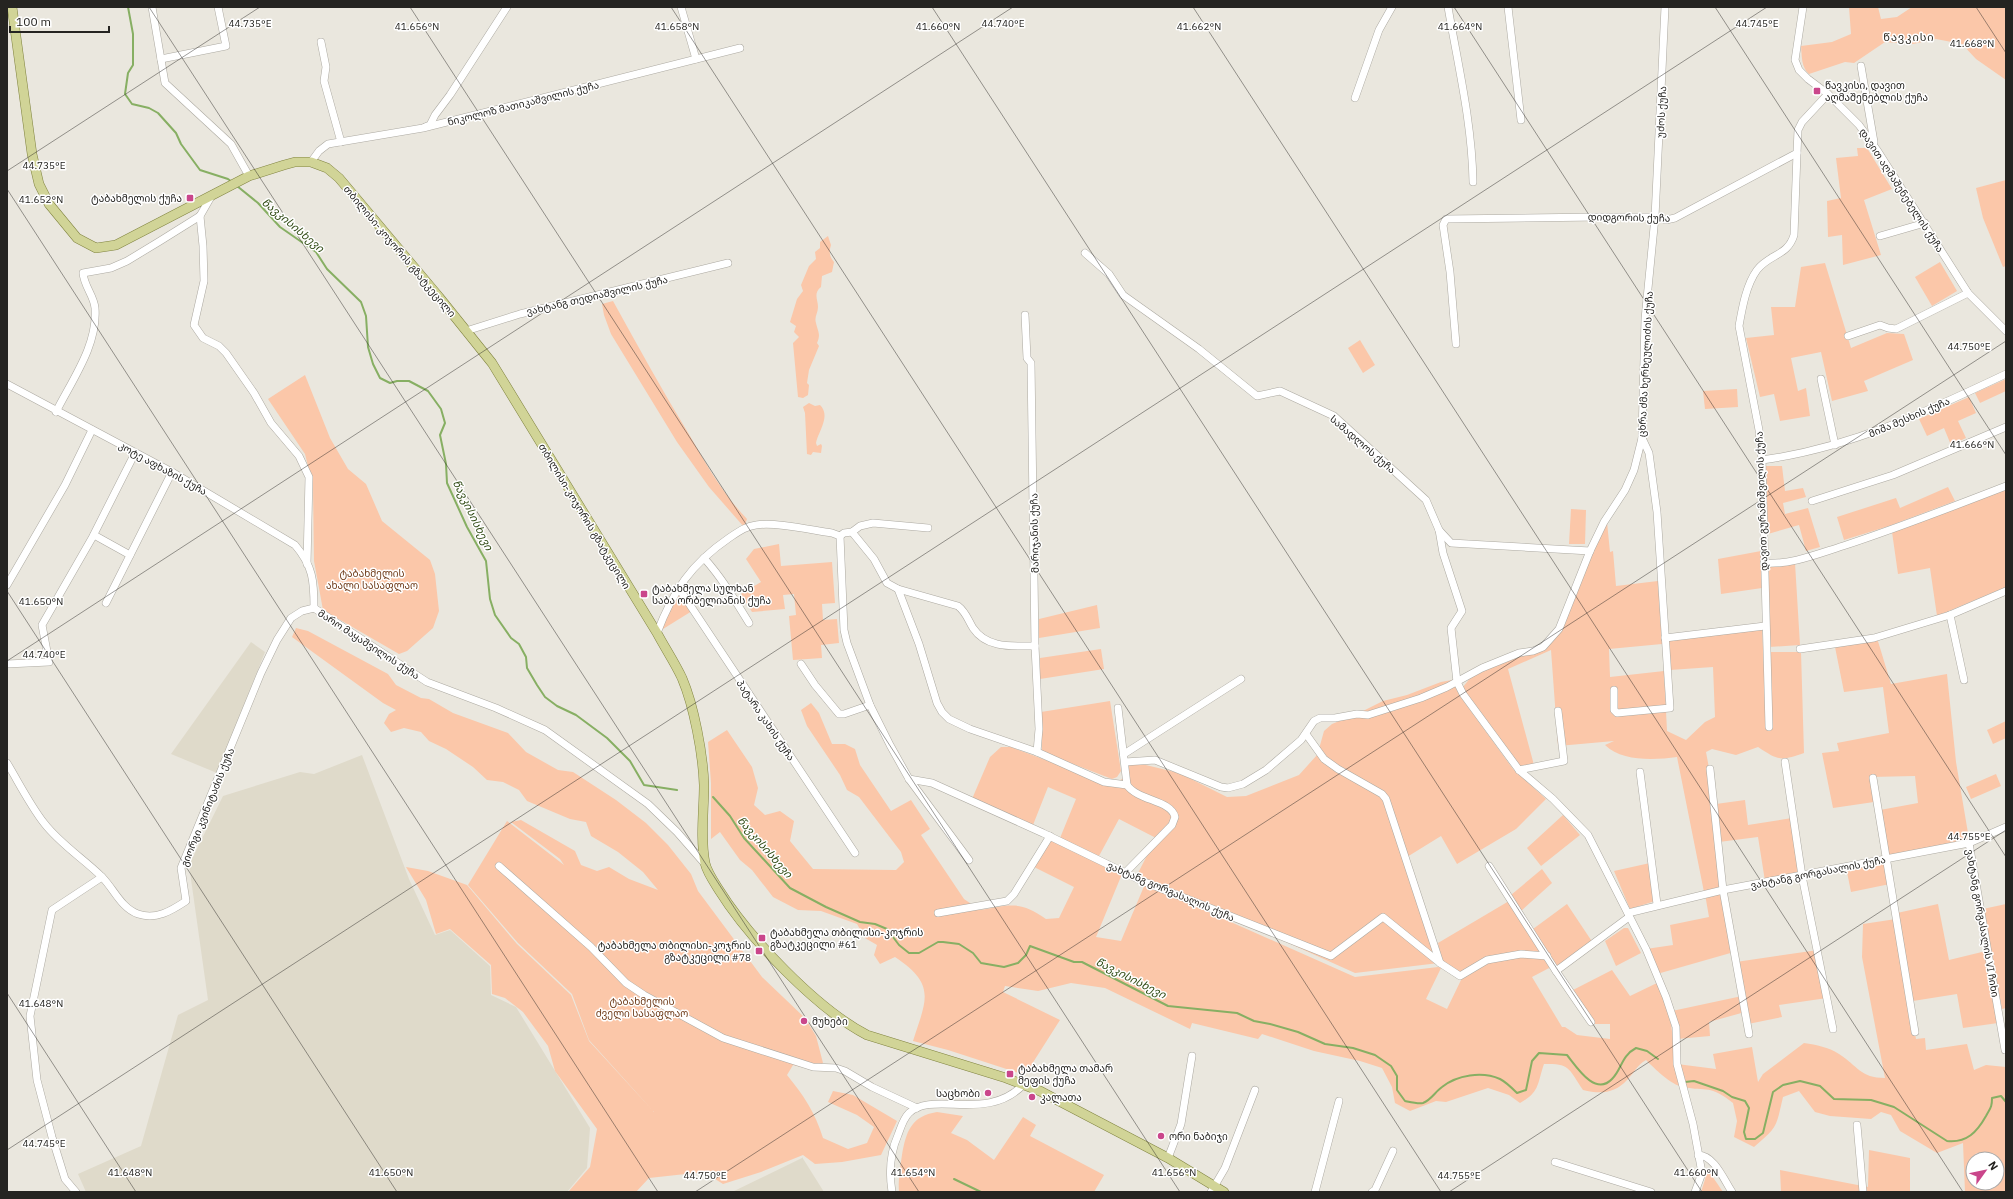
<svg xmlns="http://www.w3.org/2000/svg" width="2013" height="1199" font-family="'IBM Plex Sans','Noto Sans Georgian',sans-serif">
<rect width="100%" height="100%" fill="#eae7de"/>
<g fill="#dfdaca">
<path d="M251 642 265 652 217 773 171 754Z"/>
<path d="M362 755 409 879 435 935 450 930 490 966 491 995 516 1007 590 1128 587 1168 567 1192H86L78 1174 141 1146 178 1015 208 1000 189 865 223 796 300 772 314 774Z"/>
<path d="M802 1157 824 1192H732L802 1158Z"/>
</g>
<g fill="#fbc7a9" fill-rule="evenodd">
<path d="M1849 7H1878L1881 19 1897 17 1912 7H2006V80L1976 59 1962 44 1936 39 1913 44 1885 42 1854 63 1845 62 1809 74C1801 67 1802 56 1801 46L1832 42 1851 34Z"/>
<path d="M1857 148H1867L1892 189 1864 200 1881 255 1843 265 1842 235 1828 237 1827 201 1841 198 1836 158 1858 156Z"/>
<path d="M2006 180V266L2003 267 1983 218 1976 188Z"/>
<path d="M828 236 831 245C829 251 829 256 834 262L832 272 822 276 821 287C813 293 818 300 818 307 818 313 814 317 816 323 818 332 821 334 817 343L819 346 809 370 807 383 809 385 808 395 803 398 798 397 793 343 799 337 794 332 796 326 790 322 797 299 803 291 801 285 809 266 816 259 815 252 820 248V242Z"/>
<path d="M1940 262 1957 291 1932 306 1915 277Z"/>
<path d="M1825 263 1851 348 1887 333 1904 334 1913 360 1864 381 1868 391 1832 401 1821 352 1791 358 1798 391 1806 388 1810 416 1780 421 1774 394 1760 397 1746 338 1774 335 1771 307H1795L1801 267Z"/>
<path d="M613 301C638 346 663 392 690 436 707 466 723 494 747 519L744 527 709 487 677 442 611 334 604 315 602 304Z"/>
<path d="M1360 340 1375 365 1363 373 1348 348Z"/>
<path d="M305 375 330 438 348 469 366 484 382 521 430 560 435 574 439 611 433 628 407 651 399 654 323 610 314 561 313 486 305 454 268 399Z"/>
<path d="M2006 379V391L1980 403 1975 393Z"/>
<path d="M1737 389 1738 407 1705 409 1703 391Z"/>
<path d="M1969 397 1976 413 1958 421 1966 438 1951 445 1944 428 1927 436 1919 419Z"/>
<path d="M809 403 815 406 820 405C831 416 819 430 816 443L817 446 821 444 822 446 821 453 813 452 811 455 807 454 805 413 803 407Z"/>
<path d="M1766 466H1782L1785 491 1803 488 1806 497 1783 503 1785 514 1808 508 1820 547 1806 551 1799 525 1768 534Z"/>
<path d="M1948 487 1955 501 1889 526 1844 540 1837 517 1896 498 1900 508Z"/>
<path d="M2006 487V587L1937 616 1930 568 1898 574 1892 532Z"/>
<path d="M1571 509 1586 510 1585 544H1569Z"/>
<path d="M1607 522 1610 552 1613 551 1616 586 1658 581 1662 644 1609 649 1610 677 1664 671 1667 731 1686 740 1705 722 1715 717 1713 667 1670 670 1668 639 1762 629 1767 728 1769 652H1801L1804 753C1781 761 1779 761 1758 747L1736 755 1712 749 1706 752 1709 768 1720 889 1704 892 1677 757C1655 760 1622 762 1605 745L1614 741 1558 746 1551 650 1508 669 1534 765 1520 768 1462 688 1472 676 1519 656 1535 653 1559 633 1590 555Z"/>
<path d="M779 544 781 566 832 562 835 603 822 604 823 620 837 619 839 643 821 645 822 658 793 660 789 616 796 615 794 594 783 595 785 609 752 612 741 594 761 582 746 559 754 549Z"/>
<path d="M1761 551 1762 588 1721 594 1718 559Z"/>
<path d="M1795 563 1800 645 1769 647 1767 566 1779 567Z"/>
<path d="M678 591 692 611 663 629 661 627Z"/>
<path d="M1097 605 1100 628 1039 638V619Z"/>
<path d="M296 628 308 631 388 674 396 685 421 698 429 699 453 713 508 733 526 752 558 770 573 772 616 800 646 823 668 845 691 874 698 891 762 977 805 1018 816 1036 823 1063 814 1070 793 1065 787 1075C804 1096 815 1112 823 1138L848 1149 867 1143 874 1127 857 1115 828 1102 833 1091 853 1095 897 1121 881 1155 842 1162 815 1164 803 1155 761 1172 723 1184 704 1172 649 1178 636 1192 569 1191 590 1167 597 1129 555 1071 548 1046 523 1012 505 998 492 994 491 965 450 929 436 934 426 900 406 867 428 871 467 885 517 944 571 995 589 1041 654 1112 589 1040 572 994 518 943 468 885 507 821 564 865 560 859 511 822 521 820 575 851 581 865 597 871 609 867 629 879 658 890 643 872 618 852 591 836 586 822 570 819 527 801 519 790 503 782 487 780 473 767 446 749 429 741 421 732 404 728 391 732 384 723 389 714 396 710 383 703 292 637Z"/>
<path d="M1877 638 1891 684 1947 674 1956 762 1969 839 1888 856 1880 810 1918 803 1915 776 1871 777 1874 802 1833 808 1822 753 1839 751 1837 743 1889 733 1883 687 1844 692 1835 647Z"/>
<path d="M1101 649 1104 669 1040 679V658Z"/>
<path d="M1452 680 1460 696 1513 769 1546 799 1516 829 1457 864 1441 836 1407 857 1387 797 1325 758 1319 749 1324 731 1332 724 1357 714 1383 701 1407 695 1441 682Z"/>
<path d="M1110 701 1121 771 1117 777 1112 779 1042 752 1041 712Z"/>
<path d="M811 703 819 713 832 744H845L855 749 860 765 891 811 911 800 930 829 921 835 964 899 980 910C1009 905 1020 900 1046 919L1059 918 1074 887 1034 867 1051 839 1122 874 1096 937 1121 941 1145 884 1355 977 1438 967 1441 968 1426 999 1447 1009 1461 980 1488 963 1521 956 1546 958 1551 967 1532 977 1562 1027H1565L1577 1035 1610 1039V1024H1595L1573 990 1612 970 1630 996 1657 983 1669 1011 1673 1038 1672 1011 1742 996 1736 962 1818 950 1827 998 1779 1005 1782 1017 1748 1024 1745 1012 1709 1022 1710 1036 1677 1039V1064L1716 1069 1713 1054 1752 1047 1758 1082 1763 1074 1804 1043C1817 1045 1828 1047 1839 1054 1858 1066 1860 1078 1885 1078L1862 957 1863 924 1896 919 1916 1039 1925 1038 1926 1050 1967 1044 1974 1070 1986 1065 2006 1067V1192H1965L1963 1143 1937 1153 1900 1131 1891 1115 1881 1112 1871 1119 1830 1116 1815 1112 1799 1091 1783 1097C1776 1127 1778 1127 1754 1147L1734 1137 1737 1121 1733 1103C1709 1084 1708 1092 1683 1087 1671 1085 1654 1068 1646 1060 1637 1065 1634 1073 1627 1080 1614 1094 1600 1094 1583 1090 1569 1069 1570 1063 1544 1064 1537 1084 1540 1092 1520 1103L1509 1095 1488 1088 1446 1102 1436 1101 1410 1111 1395 1103 1392 1087 1382 1068 1360 1061 1314 1051 1262 1034 1258 1039 1192 1023 1190 1029 1105 988 1071 983 1038 991 1005 986 1003 992 1060 1020 1025 1075 948 1050 913 1041C926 1000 937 985 895 957L880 964 874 955 877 945 865 938 857 924 821 911 798 910 773 897 752 870 740 860 720 832 711 839V783L708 742 727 730 752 767 758 788 754 805 765 815 780 811 794 821 790 841 813 869 896 870 904 862 901 852 859 797 847 790 840 775 807 726 801 710ZM1973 1159H1997V1183H1973Z"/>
<path d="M2006 721V738L1993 744 1987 730Z"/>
<path d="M1001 747H1011L1107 783 1115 784 1126 776 1125 760 1179 773 1227 797 1246 796 1299 775 1317 755 1384 800 1439 963 1355 973 1137 875 1156 838 1119 819 1099 856 1060 838 1076 799 1048 787 1033 825 972 799 990 757Z"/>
<path d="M1996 774 2001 786 1971 799 1966 787Z"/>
<path d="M1745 800 1748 825 1792 818 1800 874 1765 881 1758 837 1719 842 1716 804Z"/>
<path d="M1563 815 1580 835 1541 866 1527 848Z"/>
<path d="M1886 860 1890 884 1851 892 1846 867Z"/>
<path d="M1650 863 1655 901 1630 909 1614 871Z"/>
<path d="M1542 869 1552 883 1521 911 1511 895Z"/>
<path d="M1723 890 1734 952 1657 974 1646 949 1673 945 1670 925 1709 917 1705 894Z"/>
<path d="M1509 901 1543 954 1487 958 1460 974 1442 962 1438 943Z"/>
<path d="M1567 904 1593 943 1557 969 1533 929Z"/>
<path d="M1938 904 1949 960 1986 951 1998 1023 1963 1028 1957 994 1913 1001 1897 913Z"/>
<path d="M2006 904V1008L2002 1009 1983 909Z"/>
<path d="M1624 928H1628L1641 953 1616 966 1605 941Z"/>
<path d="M937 1112 963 1116 951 1133 967 1140 994 1160 1023 1117 1036 1125 1030 1136 1104 1175 1094 1192H899C898 1179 900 1168 902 1155 906 1132 911 1116 937 1112Z"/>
<path d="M1869 1150 1910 1158V1192H1781L1780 1170 1868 1187Z"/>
<path d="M1708 1170 1723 1192H1701Z"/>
</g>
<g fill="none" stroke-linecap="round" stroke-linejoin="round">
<g stroke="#87af63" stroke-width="2">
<path d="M128 7 133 34V65L128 73 125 94 132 104 149 108 158 113 176 133 181 144 200 170 228 179 232 182"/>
<path d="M237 186 258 203 280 227 316 252 327 269 361 302 366 316 368 347 373 364 380 378 390 383 397 381H409L428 391 441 409 445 423 440 435 446 464 447 483 467 527 486 561 490 599 495 615 511 638 519 644 526 657 527 668 537 685 545 697 557 706 576 715 607 738 630 761 644 785 677 790"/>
<path d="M713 797 730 816 744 838 790 888 826 907 860 922 875 924 887 929 899 945 909 953H919L938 942H943L959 944 973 953 981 963 1004 967 1018 963 1026 955 1030 946 1074 962H1082L1168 1006 1237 1013 1254 1021 1270 1024 1298 1032 1325 1044 1353 1048 1375 1055 1391 1066 1397 1076V1090L1405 1101C1410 1102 1418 1104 1423 1103 1431 1100 1435 1092 1442 1087 1457 1075 1482 1071 1500 1079 1506 1082 1512 1088 1517 1093L1526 1090 1532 1061 1539 1053 1567 1055C1576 1066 1595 1097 1612 1079 1622 1069 1621 1056 1636 1048L1647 1051 1658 1059"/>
<path d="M1685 1082 1694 1081 1723 1091 1732 1097 1745 1101 1749 1108 1744 1132 1746 1139H1755L1763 1133 1773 1092 1783 1085 1800 1081 1820 1086 1834 1099 1871 1100 1894 1107 1947 1141C1967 1143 1977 1132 1986 1116 1990 1108 1992 1108 1992 1098L2001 1096 2006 1102"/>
<path d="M954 1179 981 1192"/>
</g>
<defs>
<g id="minor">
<path d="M152 7 165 83 231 144 249 176"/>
<path d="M681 7 696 59"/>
<path d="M1448 7C1458 65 1472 123 1473 182"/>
<path d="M1508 7 1521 120"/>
<path d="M1803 7 1795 60 1799 70 1808 79 1828 94 1859 125 1877 150 1968 293 2006 331"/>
<path d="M321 42 326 67 324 81 341 142"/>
<path d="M161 59 226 46 218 7"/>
<path d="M1861 66 1874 142"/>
<path d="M1355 98 1379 30 1392 7"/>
<path d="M425 127 430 125 435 115 450 95 507 7"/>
<path d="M311 162 319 151 328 144 423 128 740 48"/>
<path d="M200 216 203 246 204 281 194 325 203 338 219 346 226 353 254 393 271 423 299 456 309 477 307 564"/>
<path d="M1880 236 1925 223"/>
<path d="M1085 253 1109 274 1123 295 1199 349 1257 396 1280 391 1334 416 1426 500 1439 530 1443 553 1462 611 1451 628 1457 682 1463 694 1519 770 1553 799 1588 835 1646 949 1666 997 1676 1027 1677 1064 1693 1124 1702 1173 1695 1192"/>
<path d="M1025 315 1027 358 1031 363 1035 646 1039 729 1037 752"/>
<path d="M466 331 520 314 728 263"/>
<path d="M1848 336 1880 325 1888 328 1896 329 1968 293"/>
<path d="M1456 344 1450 272 1443 225 1446 219 1598 217H1655L1666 220 1675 218 1797 153 1798 130 1802 122 1828 94"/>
<path d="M1821 379 1835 445"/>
<path d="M7 384 172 472 295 545C313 566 314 581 314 608"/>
<path d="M56 412C72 380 98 345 95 308 94 296 84 286 83 273L111 268 127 261 160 241 200 216 212 195"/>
<path d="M1762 460C1850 448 1926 412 2006 374"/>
<path d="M1812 501 1893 475 2006 427"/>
<path d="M1439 530 1451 543 1590 551"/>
<path d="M852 532 874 559 887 583 898 589 919 644 937 703 942 712 949 719 970 729 1037 752 1104 782 1127 785 1118 708"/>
<path d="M94 535 130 555"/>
<path d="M840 536 844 533 852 532 860 526 873 523 928 528"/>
<path d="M704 558C722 578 735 600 749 623"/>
<path d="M1764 563C1791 565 1817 554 1843 546 1898 528 1952 507 2006 486"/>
<path d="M7 585 65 485 92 430"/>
<path d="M678 587 855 853"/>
<path d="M898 589 958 606C966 612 968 620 973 628 987 649 1013 646 1035 646"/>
<path d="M106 603 172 472"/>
<path d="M314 608 427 682 496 708 545 730 648 804 677 832 705 864"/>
<path d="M1950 615 1964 680"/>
<path d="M657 633C673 591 691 564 729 538 738 532 746 526 756 525 776 522 811 530 832 533L840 536 844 630 847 643 870 705 890 745 909 779 969 860"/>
<path d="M1665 638 1765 626"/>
<path d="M1800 649 1874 638 1950 615 2006 591"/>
<path d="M7 664 49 662 42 625 92 538 135 453"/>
<path d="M801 664 815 685 839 714H844L870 705"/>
<path d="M1614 690V710L1617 713 1670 708 1657 512 1649 453 1642 438"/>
<path d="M1769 727 1762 460 1759 430 1739 326C1742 309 1746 285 1757 270 1769 254 1788 256 1794 235L1797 153"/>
<path d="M1306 734 1324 759 1338 769 1382 794 1386 799 1440 963"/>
<path d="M1124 754 1241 679"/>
<path d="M1125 762 1155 760 1221 787 1228 788 1243 784 1266 770 1301 740 1314 721 1320 718H1335L1357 714 1368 715 1421 698 1447 687 1482 668 1519 653 1533 651 1543 647 1559 629 1590 551 1604 522 1625 490 1634 470 1642 438 1645 319 1655 217 1665 7"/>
<path d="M1785 762 1802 876 1833 1029"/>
<path d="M7 763C19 783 30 805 44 823 60 844 84 859 102 877 114 889 121 908 138 914 156 920 171 911 186 901L181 868 261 673 277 640 291 618 302 611 314 608"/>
<path d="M1710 769 1723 890 1749 1034"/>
<path d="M1519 770 1564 761 1558 711"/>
<path d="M1640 772 1657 904"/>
<path d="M1873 778 1915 1032"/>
<path d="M909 779 932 783 1043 833 1142 881 1331 956 1383 917 1440 963 1460 976 1487 960 1521 954 1547 956"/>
<path d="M1969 843 2005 1050"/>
<path d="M499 866 591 947 626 983 644 995 723 1038 813 1067 836 1068 845 1071 872 1087 917 1108"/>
<path d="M1489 866 1556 971 1629 917"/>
<path d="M1125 873 1172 825 1175 817C1171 800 1138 801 1127 785"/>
<path d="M938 913 1007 901 1014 894 1050 836"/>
<path d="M1628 913 1723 890 1969 843 2006 827"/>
<path d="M1556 971 1591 1022"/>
<path d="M1857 1125 1863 1192"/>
<path d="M1698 1155C1714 1155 1724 1180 1732 1192"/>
<path d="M1168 1158 1181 1124 1192 1056"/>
<path d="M1555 1162 1651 1192"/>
<path d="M76 1192 65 1179 52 1137 37 1080 30 1016 52 910 102 877"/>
<path d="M892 1192C889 1173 890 1153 898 1135 901 1127 903 1119 909 1113 933 1090 988 1123 1024 1084"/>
<path d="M1211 1192 1225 1168 1255 1090"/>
<path d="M1315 1192 1339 1101"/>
<path d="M1372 1192 1375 1190 1393 1151"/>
</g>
<path id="major" d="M12 7 32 154 39 184 49 204 77 238 96 248 116 245 249 176 284 165 295 162H311L327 168 339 178 439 297 492 363 657 633C665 648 675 663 682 678 694 706 703 754 704 785 704 810 700 838 705 863 707 872 714 882 719 890 749 938 817 1009 867 1035L1006 1078 1040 1091 1168 1158 1224 1192"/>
</defs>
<use href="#minor" stroke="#aca9a1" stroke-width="8"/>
<use href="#major" stroke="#818441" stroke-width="10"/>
<use href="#minor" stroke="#fff" stroke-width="7"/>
<use href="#major" stroke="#d1d497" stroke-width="9"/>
</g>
<path fill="none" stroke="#252421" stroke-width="1" stroke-opacity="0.45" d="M149 7 919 1192M410 7 1180 1192M671 7 1441 1192M932 7 1702 1192M1193 7 1963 1192M1454 7 2006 857M1715 7 2006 455M1976 7 2006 53M7 171 260 7M7 189 658 1192M7 591 397 1192M7 661 1013 7M7 993 136 1192M7 1150 1767 7M695 1192 2006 341M1449 1192 2006 830"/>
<g fill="#ca468b" stroke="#fff" stroke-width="1.5">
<rect x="1813" y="87" width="8" height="8" rx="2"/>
<rect x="186" y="194" width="8" height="8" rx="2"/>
<rect x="640" y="590" width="8" height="8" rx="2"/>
<rect x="758" y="934" width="8" height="8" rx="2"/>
<rect x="755" y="947" width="8" height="8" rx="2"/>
<circle cx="804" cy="1021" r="4"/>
<rect x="1006" y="1070" width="8" height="8" rx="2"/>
<circle cx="988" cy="1093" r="4"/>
<circle cx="1032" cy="1097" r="4"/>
<circle cx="1161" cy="1136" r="4"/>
</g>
<g text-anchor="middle" stroke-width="3" stroke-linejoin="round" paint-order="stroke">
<g font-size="10" fill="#252421" stroke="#fff" text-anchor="start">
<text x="1825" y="89">წავკისი, დავით<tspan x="1825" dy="12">აღმაშენებლის ქუჩა</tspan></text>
<text x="182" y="202" text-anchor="end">ტაბახმელის ქუჩა</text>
<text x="652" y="592">ტაბახმელა სულხან<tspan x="652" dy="12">საბა ორბელიანის ქუჩა</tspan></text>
<text x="770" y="936">ტაბახმელა თბილისი-კოჯრის<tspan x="770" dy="12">გზატკეცილი #61</tspan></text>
<text x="751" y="949" text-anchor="end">ტაბახმელა თბილისი-კოჯრის<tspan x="751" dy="12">გზატკეცილი #78</tspan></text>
<text x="812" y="1025">მუხები</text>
<text x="1018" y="1072">ტაბახმელა თამარ<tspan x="1018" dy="12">მეფის ქუჩა</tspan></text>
<text x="980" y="1097" text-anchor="end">საცხობი</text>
<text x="1040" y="1101">კალათა</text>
<text x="1169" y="1140">ორი ნაბიჯი</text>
</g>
<g font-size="10" fill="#252421" stroke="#fff">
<text transform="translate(523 103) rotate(-14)" y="4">ნიკოლოზ მათიკაშვილის ქუჩა</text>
<text transform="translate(1661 112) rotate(-87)" y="4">უძოს ქუჩა</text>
<text transform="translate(1902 190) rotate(57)" y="4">დავით აღმაშენებელის ქუჩა</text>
<text transform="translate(1629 217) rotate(1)" y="4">დიდგორის ქუჩა</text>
<text transform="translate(400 251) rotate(50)" y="4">თბილისი-კოჯორის გზატკეცილი</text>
<text transform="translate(597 295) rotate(-13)" y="4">ვახტანგ თედიაშვილის ქუჩა</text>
<text transform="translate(1645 364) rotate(-87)" y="4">ცხრა ძმა ხერხეულიძის ქუჩა</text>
<text transform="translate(1909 417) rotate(-23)" y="4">მიშა მესხის ქუჩა</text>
<text transform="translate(1363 444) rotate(41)" y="4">სამადლოს ქუჩა</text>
<text transform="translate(163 468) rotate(29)" y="4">კოტე აფხაზის ქუჩა</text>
<text transform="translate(1761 501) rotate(-92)" y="4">დავით გურამიშვილის ქუჩა</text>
<text transform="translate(585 516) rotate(59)" y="4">თბილისი-კოჯორის გზატკეცილი</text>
<text transform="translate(1034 533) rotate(-91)" y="4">მარიჯანის ქუჩა</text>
<text transform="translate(369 644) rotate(33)" y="4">მარო მაყაშვილის ქუჩა</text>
<text transform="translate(766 720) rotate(56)" y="4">პატარა კახის ქუჩა</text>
<text transform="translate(207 807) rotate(-68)" y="4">გიორგი კვინიტაძის ქუჩა</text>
<text transform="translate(1818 872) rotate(-11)" y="4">ვახტანგ გორგასალის ქუჩა</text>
<text transform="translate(1171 891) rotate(23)" y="4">ვახტანგ გორგასალის ქუჩა</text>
<text transform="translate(1983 923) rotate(80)" y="4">ვახტანგ გორგასალის VI ჩიხი</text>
</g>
<g font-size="10" fill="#703d1b" stroke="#fff">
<text x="372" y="577">ტაბახმელის<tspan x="372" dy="12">ახალი სასაფლაო</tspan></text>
<text x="642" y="1005">ტაბახმელის<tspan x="642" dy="12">ძველი სასაფლაო</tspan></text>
</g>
<g font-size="11" letter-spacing="1" fill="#2d2b24" stroke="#fff">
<text x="1909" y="41">წავკისი</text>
</g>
<g font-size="11" font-style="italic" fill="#2e4912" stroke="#fff">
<text transform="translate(293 225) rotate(40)" y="4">წავკისისხევი</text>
<text transform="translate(473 515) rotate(64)" y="4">წავკისისხევი</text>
<text transform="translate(765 847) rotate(49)" y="4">წავკისისხევი</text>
<text transform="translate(1131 978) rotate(27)" y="4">წავკისისხევი</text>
</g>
</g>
<g font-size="10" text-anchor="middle" fill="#252421" stroke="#fff" stroke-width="3" stroke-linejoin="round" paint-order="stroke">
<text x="250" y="27">44.735°E</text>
<text x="1003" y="27">44.740°E</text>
<text x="1757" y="27">44.745°E</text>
<text x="417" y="30">41.656°N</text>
<text x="677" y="30">41.658°N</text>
<text x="938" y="30">41.660°N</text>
<text x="1199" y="30">41.662°N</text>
<text x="1460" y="30">41.664°N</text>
<text x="1972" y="47">41.668°N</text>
<text x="44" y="169">44.735°E</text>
<text x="41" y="203">41.652°N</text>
<text x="1969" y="350">44.750°E</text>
<text x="1972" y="448">41.666°N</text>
<text x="41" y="605">41.650°N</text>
<text x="44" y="658">44.740°E</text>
<text x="1969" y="840">44.755°E</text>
<text x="41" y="1007">41.648°N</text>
<text x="44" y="1147">44.745°E</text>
<text x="130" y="1176">41.648°N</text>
<text x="391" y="1176">41.650°N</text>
<text x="913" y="1176">41.654°N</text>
<text x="1174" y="1176">41.656°N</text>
<text x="1696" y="1176">41.660°N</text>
<text x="705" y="1179">44.750°E</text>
<text x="1459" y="1179">44.755°E</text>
</g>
<rect width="2013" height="1199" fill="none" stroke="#252421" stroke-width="16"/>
<g transform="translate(1985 1171) rotate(57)"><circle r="19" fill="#ffffff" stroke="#a8a7a6"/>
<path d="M0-3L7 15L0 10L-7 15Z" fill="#ca468b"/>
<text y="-6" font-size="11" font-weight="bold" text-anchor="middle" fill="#252421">N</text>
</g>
<path d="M10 26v6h99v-6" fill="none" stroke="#252421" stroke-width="2"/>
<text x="16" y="26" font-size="12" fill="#252421" stroke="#ffffff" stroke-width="3" paint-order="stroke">100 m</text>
</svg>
